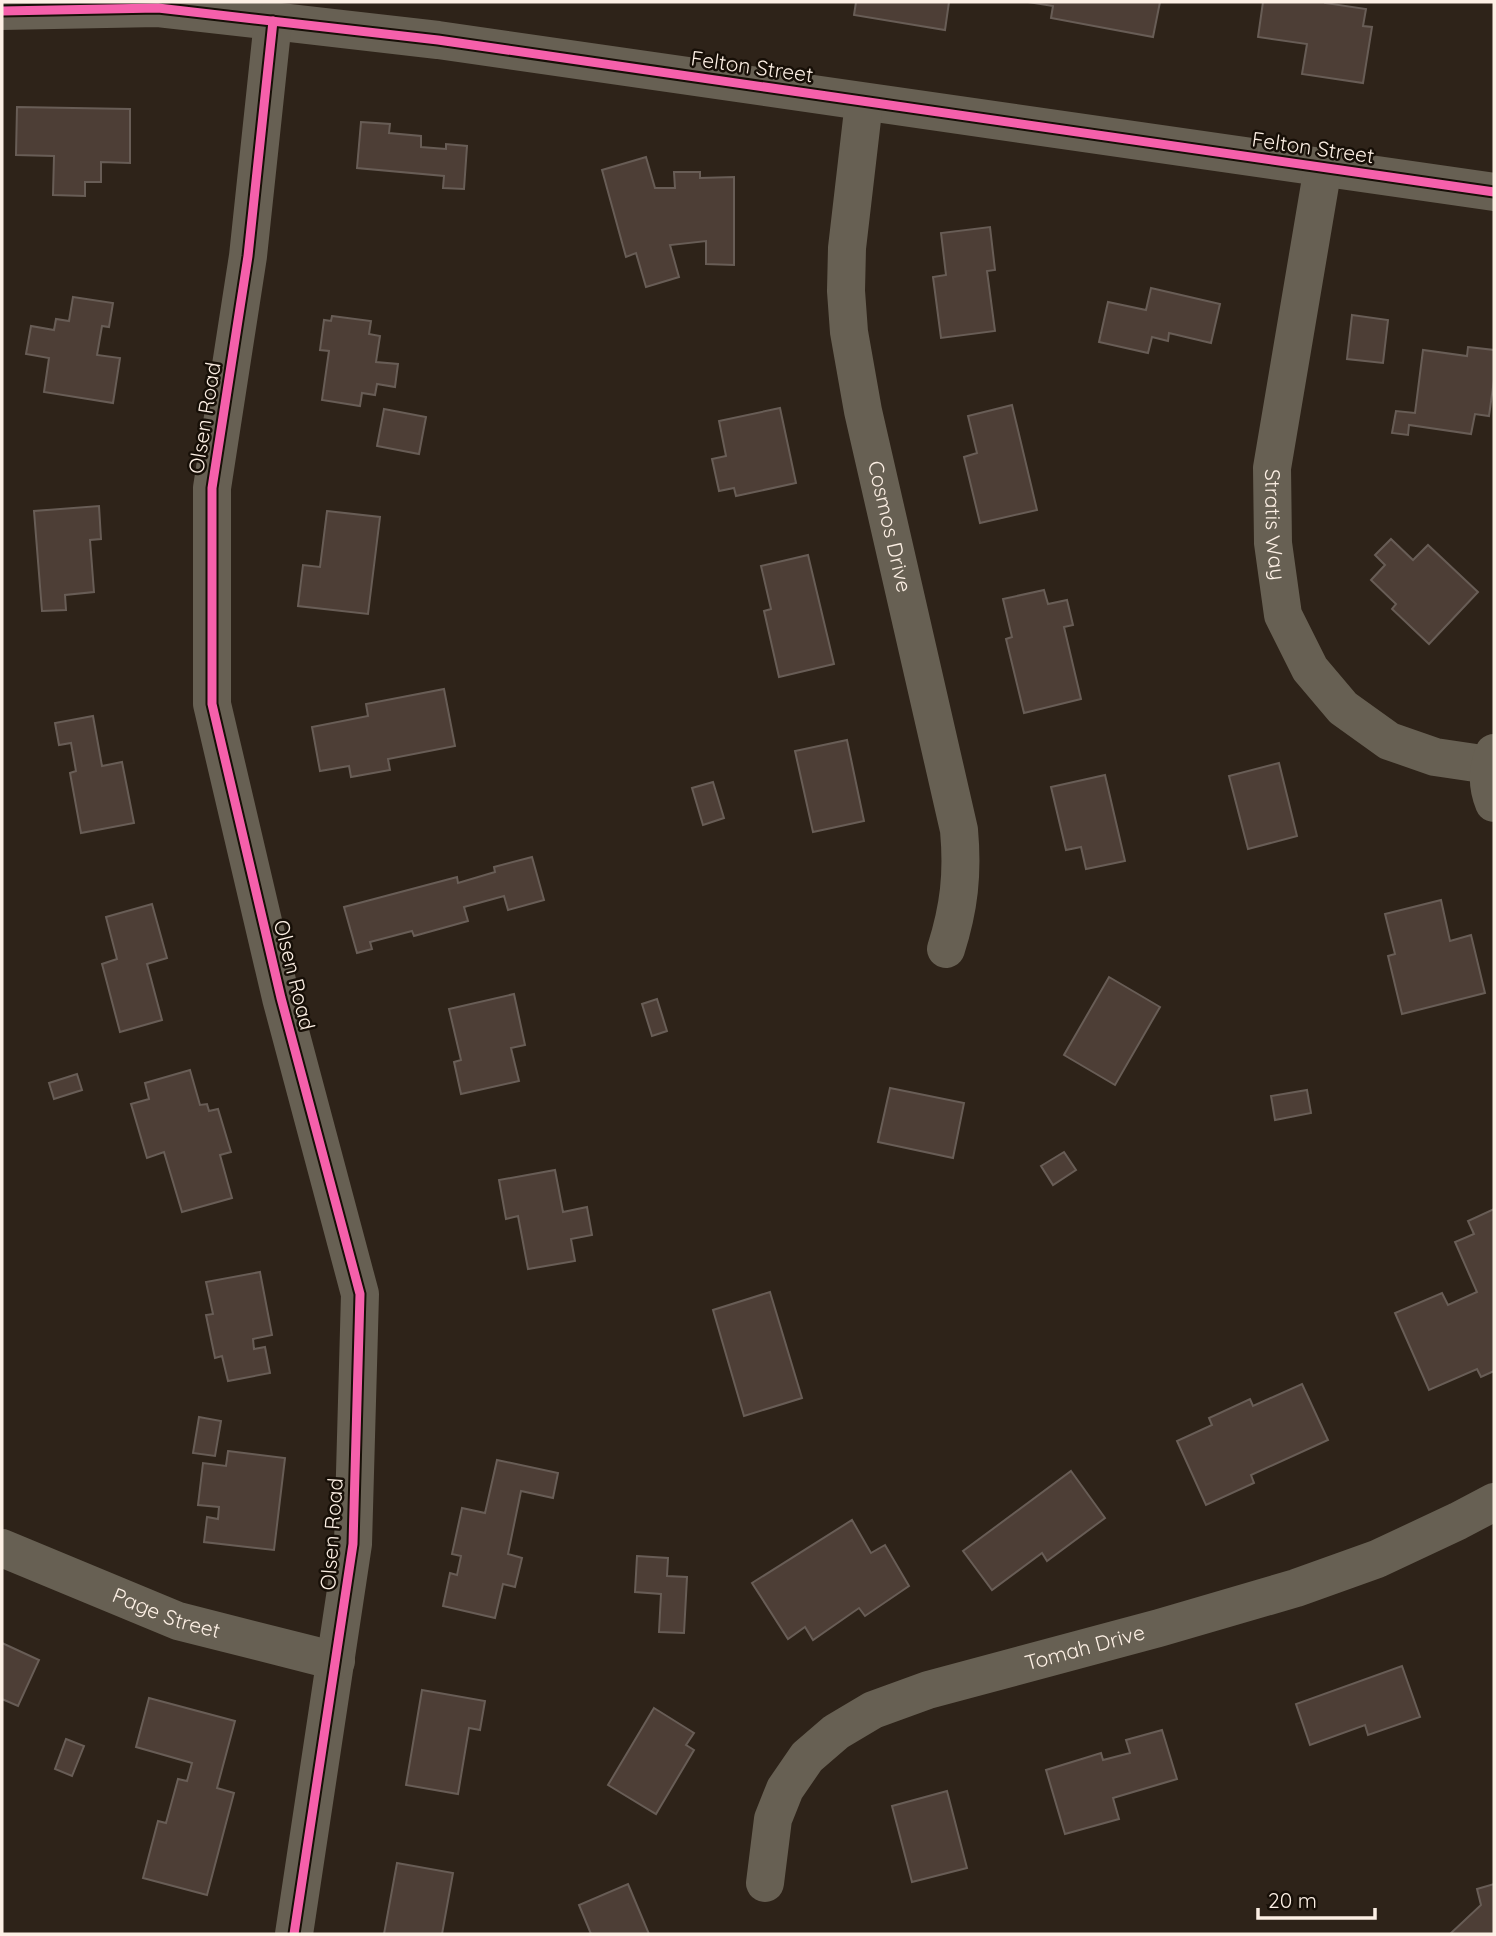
<svg xmlns="http://www.w3.org/2000/svg" width="1496" height="1936" font-family="Quicksand,sans-serif">
<rect width="100%" height="100%" fill="#2e2319"/>
<g fill="#4d3e36" stroke="#685d56" stroke-width="2">
<path d="M856 2H949L945 30 854 15Z"/>
<path d="M1028 2H1160L1153 37 1051 18 1053 6Z"/>
<path d="M1263 2H1325V3L1366 9 1363 26 1372 27 1363 83 1302 74 1307 44 1258 37Z"/>
<path d="M17 107 130 109V163L101 162V182H85V196L53 195 54 156 16 155Z"/>
<path d="M361 122 390 124 389 133 421 136V147L446 149V144L467 146 464 189 443 188 444 176 357 168Z"/>
<path d="M646 157 655 188H675L674 172H700V178L734 177V265L706 264V241L670 245 679 277 646 287 636 253 626 257 602 170Z"/>
<path d="M990 227 995 270 987 271 995 331 941 338 933 277 946 275 941 233Z"/>
<path d="M1151 288 1220 304 1211 343 1169 333 1168 341 1152 337 1148 353 1099 342 1108 302 1146 310Z"/>
<path d="M73 297 113 303 109 327 102 326 97 355 120 358 113 403 44 392 49 358 26 354 31 326 54 330 56 319 69 321Z"/>
<path d="M1352 315 1388 320 1383 363 1347 359Z"/>
<path d="M332 316 371 321 369 334 380 336 376 362 398 364 395 387 377 384 375 395 362 393 360 406 322 400 329 351 320 350 324 320 331 321Z"/>
<path d="M1468 347 1494 350V380L1489 416 1475 414 1471 434 1409 425 1408 435 1392 433 1396 411 1415 413 1423 350 1467 356Z"/>
<path d="M1012 405 1037 510 980 523 964 457 977 453 968 416Z"/>
<path d="M780 408 796 483 736 496 734 488 719 491 712 459 726 456 719 421Z"/>
<path d="M384 409 426 417 419 454 377 446Z"/>
<path d="M99 506 101 539 90 540 94 592 65 595 66 610 42 611 34 511Z"/>
<path d="M327 511 380 517 368 614 298 606 303 565 320 567Z"/>
<path d="M1391 539 1413 560 1428 545 1478 592 1429 644 1392 609 1396 604 1371 580 1385 565 1375 555Z"/>
<path d="M808 555 834 664 779 677 764 611 771 609 761 566Z"/>
<path d="M1044 590 1048 604 1067 600 1073 625 1064 627 1081 699 1024 713 1006 639 1012 637 1003 599Z"/>
<path d="M444 689 455 746 388 759 390 770 351 777 349 766 320 771 312 727 368 716 366 704Z"/>
<path d="M93 716 102 766 122 762 134 823 81 833 70 773 76 771 71 743 59 745 55 723Z"/>
<path d="M847 740 864 821 813 832 795 751Z"/>
<path d="M1279 763 1297 836 1248 849 1229 776Z"/>
<path d="M1105 775 1125 861 1086 869 1081 847 1066 850 1051 787Z"/>
<path d="M713 782 724 818 703 825 692 788Z"/>
<path d="M532 857 544 900 508 910 504 896 464 907 468 921 414 936 412 931 370 942 372 949 357 953 344 907 457 877 458 883 495 872 494 867Z"/>
<path d="M1441 900 1450 941 1471 935 1485 993 1402 1014 1388 956 1395 954 1385 914Z"/>
<path d="M152 904 167 958 147 964 162 1020 120 1032 102 964 117 959 106 917Z"/>
<path d="M1109 977 1160 1007 1115 1085 1064 1055Z"/>
<path d="M514 994 525 1045 511 1048 519 1081 461 1094 454 1062 461 1060 449 1009Z"/>
<path d="M657 999 667 1031 652 1036 642 1004Z"/>
<path d="M190 1070 200 1105 207 1104 209 1111 218 1109 231 1152 220 1155 232 1198 182 1212 164 1152 147 1158 131 1104 149 1099 145 1083Z"/>
<path d="M77 1074 82 1090 54 1099 49 1083Z"/>
<path d="M890 1088 964 1103 953 1158 878 1142Z"/>
<path d="M1307 1090 1311 1113 1275 1120 1271 1096Z"/>
<path d="M1064 1152 1076 1170 1053 1185 1041 1166Z"/>
<path d="M555 1170 563 1212 587 1207 592 1235 571 1239 575 1261 528 1269 518 1216 506 1219 499 1180Z"/>
<path d="M1494 1209V1371L1481 1377 1477 1369 1429 1390 1395 1313 1442 1293 1448 1305 1477 1292 1455 1242 1474 1234 1468 1221Z"/>
<path d="M260 1272 272 1335 253 1339 254 1349 265 1347 270 1373 228 1381 222 1356 215 1358 206 1315 213 1314 206 1282Z"/>
<path d="M770 1292 802 1398 744 1416 713 1310Z"/>
<path d="M1302 1384 1328 1440 1251 1475 1254 1483 1206 1505 1177 1441 1212 1425 1209 1418 1250 1399 1253 1406Z"/>
<path d="M199 1417 221 1421 215 1456 193 1453Z"/>
<path d="M228 1451 285 1458 274 1550 204 1542 207 1517 218 1519 219 1507 198 1505 203 1463 226 1466Z"/>
<path d="M497 1460 558 1473 553 1498 521 1491 508 1554 522 1558 515 1587 503 1584 495 1618 443 1606 450 1573 457 1575 461 1556 452 1554 462 1508 485 1513Z"/>
<path d="M1071 1471 1105 1518 1047 1561 1042 1553 992 1590 963 1551Z"/>
<path d="M852 1520 871 1553 885 1545 909 1586 865 1616 859 1608 813 1640 805 1627 788 1639 752 1583Z"/>
<path d="M637 1556 668 1558 667 1576 687 1577 684 1633 659 1632 661 1594 635 1592Z"/>
<path d="M2 1643 39 1660 18 1706 2 1699Z"/>
<path d="M1402 1666 1420 1717 1368 1735 1365 1725 1310 1745 1296 1704Z"/>
<path d="M422 1690 485 1701 480 1730 469 1728 458 1794 406 1785Z"/>
<path d="M149 1698 235 1721 217 1788 234 1793 207 1895 143 1878 158 1821 166 1823 178 1779 187 1781 192 1763 136 1747Z"/>
<path d="M654 1708 694 1733 686 1745 694 1750 656 1814 608 1785Z"/>
<path d="M1162 1730 1177 1779 1113 1798 1119 1819 1065 1834 1046 1770 1101 1753 1103 1760 1130 1753 1126 1740Z"/>
<path d="M66 1739 84 1746 72 1776 55 1769Z"/>
<path d="M947 1791 967 1868 912 1882 892 1806Z"/>
<path d="M397 1863 453 1873 442 1934H384Z"/>
<path d="M628 1884 649 1934H591L579 1905Z"/>
<path d="M1494 1884V1934H1450L1481 1905 1477 1889Z"/>
</g>
<g fill="none" stroke-linecap="round" stroke-linejoin="round">
<g stroke="#676053" stroke-width="38">
<path d="M2 11 158 8 438 40 1494 192"/>
<path d="M273 21 248 256 212 488V704L281 998 360 1294 353 1544 294 1934"/>
<path id="s1" d="M864 102 847 248 846 291 849 332 863 411 959 830C963 874 959 908 946 949"/>
<path id="s2" d="M1323 167 1272 468 1273 543 1283 615 1310 669 1343 708 1389 741 1435 757 1489 765"/>
<path d="M1494 753C1487 770 1487 786 1494 803"/>
<path id="s3" d="M2 1548 178 1621 336 1661"/>
<path id="s4" d="M765 1883 773 1819 785 1789 807 1757 836 1732 873 1710 928 1690 1159 1628 1296 1588 1377 1559 1458 1521 1494 1502"/>
</g>
<defs>
<g id="cycleway">
<path d="M2 11 158 8 438 40 1494 192"/>
<path d="M273 21 248 256 212 488V704L281 998 360 1294 353 1544 294 1934"/>
</g>
</defs>
<use href="#cycleway" stroke="#170f07" stroke-width="13"/>
<use href="#cycleway" stroke="#f560ab" stroke-width="9"/>
</g>
<g text-anchor="middle" stroke-width="5" stroke-linejoin="round" paint-order="stroke">
<g font-size="21" fill="#fdf0e5" stroke="#170f07">
<text transform="translate(752 67) rotate(8)" y="7">Felton Street</text>
<text transform="translate(1313 148) rotate(8)" y="7">Felton Street</text>
<text transform="translate(205 418) rotate(-81)" y="7">Olsen Road</text>
<text dy="7" stroke="none"><textPath href="#s2" startOffset="362">Stratis Way</textPath></text>
<text dy="7" stroke="none"><textPath href="#s1" startOffset="430">Cosmos Drive</textPath></text>
<text transform="translate(294 975) rotate(76)" y="7">Olsen Road</text>
<text transform="translate(332 1534) rotate(-86)" y="7">Olsen Road</text>
<text dy="7" stroke="none"><textPath href="#s3" startOffset="177">Page Street</textPath></text>
<text dy="7" stroke="none"><textPath href="#s4" startOffset="438">Tomah Drive</textPath></text>
</g>
</g>
<rect width="1496" height="1936" fill="none" stroke="#fdf0e5" stroke-width="7"/>
<path d="M1258 1908v10h117v-10" fill="none" stroke="#fdf0e5" stroke-width="3.5"/>
<text x="1268" y="1908" font-size="21" fill="#fdf0e5" stroke="#170f07" stroke-width="5" paint-order="stroke">20 m</text>
</svg>
